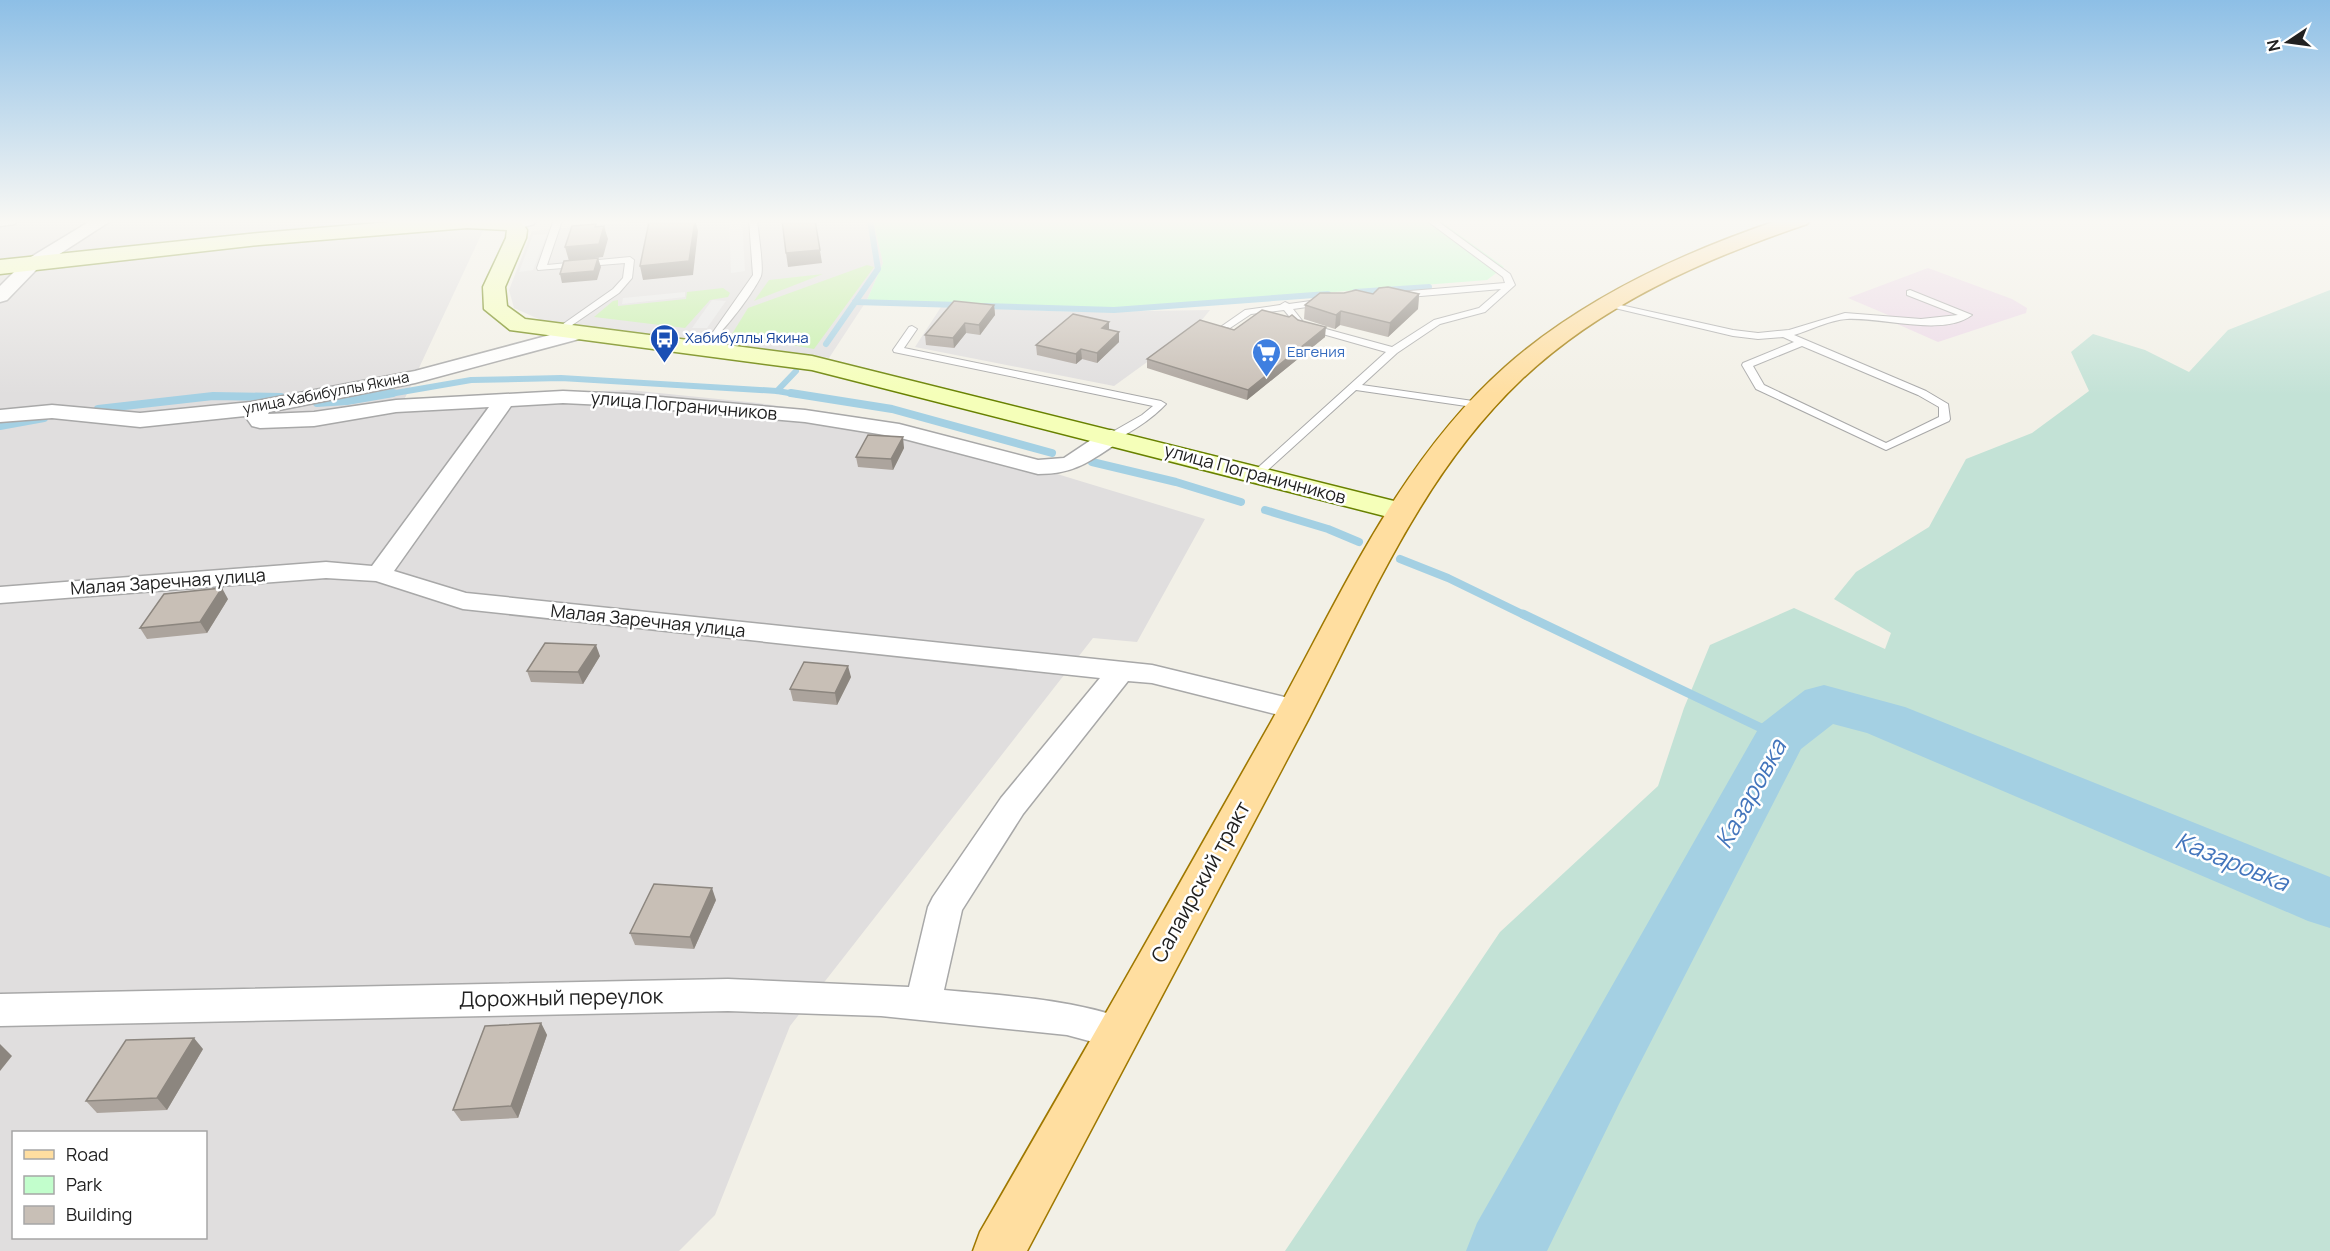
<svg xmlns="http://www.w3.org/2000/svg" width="2330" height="1251" font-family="Manrope,sans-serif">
<rect width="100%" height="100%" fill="#f2f0e7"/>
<g fill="#e0dede" fill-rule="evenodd">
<path d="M0 220H488L405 398 629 390 758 403 890 423 1205 519 1137 642 1093 638 790 1026 715 1215 679 1251H0ZM14 1132H206V1238H14Z"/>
<path d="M651 220H873L883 263 867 300 829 358 550 324 514 308 509 290 532 231Z"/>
<path d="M941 307 1083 312 1210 310 1197 326 1114 386 915 347Z"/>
</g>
<path fill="#ecd9e7" d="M1928 268 2012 299 2027 308 2026 313 1938 342 1895 323V318L1848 298Z"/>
<g fill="#c6f0aa">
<path d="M867 265 874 267 814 349 732 334 748 308Z"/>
<path d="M823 274 754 301 769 280Z"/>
<path d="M723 288 730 293 728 297 710 300 685 328 594 317 613 301 618 300V306L686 299 687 292Z"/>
</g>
<path fill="#c3e2d6" d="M2330 290V1251H1285L1500 932 1658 786 1684 708 1710 645 1794 608 1885 649 1891 633 1834 599 1856 572 1929 527 1966 459 2032 433 2089 391 2071 352 2093 334 2145 350 2189 372 2228 330Z"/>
<path fill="#c2fecc" d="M873 220H1439L1504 267 1487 280 1105 310 867 300 883 263Z"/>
<g fill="#e9e9e9">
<path d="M729 220H742L745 271 731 273Z"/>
<path d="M547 234 533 270 519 272 533 235Z"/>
<path d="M685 292V297L622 304 623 298Z"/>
<path d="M712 300 726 301 707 328H692Z"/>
</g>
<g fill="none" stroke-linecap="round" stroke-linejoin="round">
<g stroke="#a4d0e3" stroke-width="6">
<path d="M1355 292 1429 287"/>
<path d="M855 302 960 305"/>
<path d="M984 306 1114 310 1328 294"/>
<path d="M826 344 878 269 870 220"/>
<path d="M777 391 796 371"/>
<path d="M384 395 471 380 561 378 777 391 801 395"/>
</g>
<g stroke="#a4d0e3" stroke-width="8">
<path d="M791 393 892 409 1052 453"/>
<path d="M317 403 347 401 393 393"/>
<path d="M98 409 213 396 281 397"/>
<path d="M0 426 44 418"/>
<path d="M1092 462 1176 482 1241 502"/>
<path d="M1265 510 1328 529 1359 542"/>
<path d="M1400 559 1448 578 1526 616"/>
</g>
<path stroke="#a4d0e3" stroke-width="9" d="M1523 614 1780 737"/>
<path fill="#a4d0e3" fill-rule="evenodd" d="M1824 685 1905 707 2330 877V928L2308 921 1867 733 1833 724 1801 749 1620 1102 1547 1251H1466L1477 1223 1761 724 1805 690Z"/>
<defs>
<g id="lane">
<path d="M550 220 562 221 547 265 630 257 634 260 632 278 619 293 559 334 556 333V329L613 289 623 278 625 263 538 270 537 268 553 222Z"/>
<path d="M749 220H757C758 231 764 268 761 276 755 291 710 353 694 351V347L713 332 753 275Z"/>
<path d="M1426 220H1436L1510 274 1515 285 1485 312 1440 324 1397 353 1362 385 1480 402 1485 405 1480 408 1356 390 1260 477H1252L1250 475 1252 473 1386 352 1298 327 1284 310 1251 314 1230 328 1222 326 1245 310 1280 305 1285 302 1289 304 1325 299 1330 302 1328 304 1293 309 1304 323 1392 347 1434 320 1479 308 1501 289 1398 298 1393 295 1398 292 1505 283 1503 277Z"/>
<path d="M1910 290 1972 315C1943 337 1882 317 1847 319 1829 320 1811 330 1794 335L1926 391 1948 404 1950 419 1949 421 1886 450 1756 389 1742 365 1743 363 1794 342 1783 337 1758 339 1733 336 1602 305 1607 302 1733 330 1758 333 1789 330 1845 313 1921 319 1958 315 1907 295V291ZM1802 346 1918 395 1939 407V417L1886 443 1764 385 1753 366Z"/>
<path d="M912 326 917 329 904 348 1161 401 1166 404C1156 415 1122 442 1107 439V435L1142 415 1153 406 894 352 893 350 909 327Z"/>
</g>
<g id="street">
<path d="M0 220H17L15 224 0 226Z"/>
<path d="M92 220H112L38 268 7 300 0 302V286L26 260Z"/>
<path d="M512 220H536L534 224 514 230 506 225Z"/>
<path d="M576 328 583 330 586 334 583 338 415 383 269 412 268 414 314 412 396 400 563 391 626 394 805 410 899 424 1038 460 1064 458 1103 432 1111 430 1119 432 1122 437 1119 442C1090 461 1075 474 1038 474L897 437 805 422 626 406 563 403 511 406 394 571 466 593 1152 665 1305 702 1310 709 1305 716 1295 719 1152 683 1128 681 1023 814 962 910 944 990C1008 996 1072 999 1132 1021L1138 1033 1132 1045 1119 1049 1067 1035 881 1016 728 1011 0 1026V994L728 979 909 987 928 907 933 897 1001 798 1100 678 463 609 376 581 326 578 0 603V587L326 562 372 566 489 407 396 412 314 426 260 428 252 426 245 416 140 427 52 418 0 422V410L52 405 140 413 251 402 415 371Z"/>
</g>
<path id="secondary" d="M414 220 521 221 527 230 526 238 505 287 507 306 525 319 812 356 1410 505 1415 511 1410 517 1400 520 812 370 510 330 484 309 483 287 506 238 507 230 467 228 259 245 0 274V260L259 233Z"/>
<path id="primary" d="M1779 220H1810L1807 224C1704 259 1601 304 1521 380 1422 474 1371 599 1309 718 1215 896 1121 1073 1027 1251H973L980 1232C1078 1063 1175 892 1271 722 1340 598 1397 463 1505 367 1583 298 1681 253 1779 220Z"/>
</defs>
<use href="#lane" stroke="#a8a8a8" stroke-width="2"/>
<use href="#street" stroke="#a8a8a8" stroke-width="3"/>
<use href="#secondary" stroke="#688100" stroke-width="3"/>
<use href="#primary" stroke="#9f7800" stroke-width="3"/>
<use href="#lane" fill="#fff" fill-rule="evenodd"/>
<use href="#street" fill="#fff" fill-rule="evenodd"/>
<use href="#secondary" fill="#f5ffb9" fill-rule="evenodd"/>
<use href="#primary" fill="#ffdea0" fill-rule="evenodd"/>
</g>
<g fill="#aca49d">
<path d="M1344 293 1373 294H1419L1418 309 1388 337 1340 325 1335 329 1304 319 1305 305Z"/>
<path d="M994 305 995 315 980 335 966 333 954 348 926 345 925 335Z"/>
<path d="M1298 320 1325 337 1247 400 1147 368V359L1234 330Z"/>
<path d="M1109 322V330L1119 332V342L1097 363 1082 359 1076 364 1037 355 1036 345Z"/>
<path d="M904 448 893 470 858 467 856 457Z"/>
<path d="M228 599 207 633 147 639 140 628Z"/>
<path d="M600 656 583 684 531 682 527 671Z"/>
<path d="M851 677 837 705 793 701 790 689Z"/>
<path d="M716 900 694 949 635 945 630 933Z"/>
<path d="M541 1023 547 1035 518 1118 461 1121 453 1110Z"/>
<path d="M203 1049 167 1110 97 1113 86 1101Z"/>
</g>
<g fill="#8c867f">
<path d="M695 220 698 231 693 275 643 280 640 266Z"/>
<path d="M815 220 822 263 788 267 786 253Z"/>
<path d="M604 226 608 239 603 257 569 261 565 247Z"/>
<path d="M598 258 601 267 597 280 562 283 560 274Z"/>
<path d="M1419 294 1418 309 1388 337 1390 323Z"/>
<path d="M994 305 995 315 980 335 979 325Z"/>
<path d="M1341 311 1340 325 1335 329 1336 315Z"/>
<path d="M1109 322V332L1102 328Z"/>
<path d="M965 323 966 333 954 348 953 338Z"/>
<path d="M1326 327 1325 337 1247 400 1248 390Z"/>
<path d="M1119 332V342L1097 363V353Z"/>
<path d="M1081 349 1082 359 1076 364V354Z"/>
<path d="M903 437 904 448 893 470 891 459Z"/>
<path d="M222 588 228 599 207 633 200 622Z"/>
<path d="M596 645 600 656 583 684 578 672Z"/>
<path d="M848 666 851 677 837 705 835 693Z"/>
<path d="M712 888 716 900 694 949 690 937Z"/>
<path d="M541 1023 547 1035 518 1118 511 1106Z"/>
<path d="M194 1038 203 1049 167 1110 157 1098Z"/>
<path d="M0 1044 12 1056 0 1071Z"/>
</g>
<g fill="#c8bfb6" stroke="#8c867f" stroke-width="1.5">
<path d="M671 220H695L689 261 640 266 649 222Z"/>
<path d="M782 220H815L820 250 786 253Z"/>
<path d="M596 224 595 227 604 226 599 244 565 247 572 226Z"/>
<path d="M598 258 594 271 560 274 564 261Z"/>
<path d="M1388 287 1419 294 1390 323 1341 311 1336 315 1305 305 1320 293H1344L1356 290 1373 294 1379 288Z"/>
<path d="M954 301 994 305 979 325 965 323 953 338 925 335Z"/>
<path d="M1262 310 1289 317 1292 315 1298 320 1326 327 1248 390 1147 359 1200 320 1234 330Z"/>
<path d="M1073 314 1109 322 1102 328 1119 332 1097 353 1081 349 1076 354 1036 345Z"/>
<path d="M868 435 903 437 891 459 856 457Z"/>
<path d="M222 588 200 622 140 628 164 594Z"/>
<path d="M545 643 596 645 578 672 527 671Z"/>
<path d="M804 662 848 666 835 693 790 689Z"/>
<path d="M654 884 712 888 690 937 630 933Z"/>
<path d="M541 1023 511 1106 453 1110 485 1026Z"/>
<path d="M194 1038 157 1098 86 1101 126 1040Z"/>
</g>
<linearGradient id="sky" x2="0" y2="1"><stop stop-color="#8dbfe6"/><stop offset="0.56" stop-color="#f9f8f4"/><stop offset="1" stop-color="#f9f8f4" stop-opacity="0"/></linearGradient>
<rect width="2330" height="395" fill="url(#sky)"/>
<defs>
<symbol id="bus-pin" viewBox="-11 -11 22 30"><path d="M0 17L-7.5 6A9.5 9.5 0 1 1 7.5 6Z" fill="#1a4fb4" stroke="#fff"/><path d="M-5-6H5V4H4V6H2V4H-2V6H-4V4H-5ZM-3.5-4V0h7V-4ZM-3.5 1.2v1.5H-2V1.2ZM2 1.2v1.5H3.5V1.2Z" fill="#fff"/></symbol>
<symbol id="supermarket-pin" viewBox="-11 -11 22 30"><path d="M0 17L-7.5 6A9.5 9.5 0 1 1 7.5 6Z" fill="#3f7fe0" stroke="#fff"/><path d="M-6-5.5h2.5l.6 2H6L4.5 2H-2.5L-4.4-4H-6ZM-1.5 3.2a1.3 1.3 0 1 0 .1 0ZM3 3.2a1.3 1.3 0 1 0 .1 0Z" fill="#fff"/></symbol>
</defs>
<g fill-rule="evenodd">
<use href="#bus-pin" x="648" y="322" width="33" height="45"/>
<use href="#supermarket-pin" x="1250" y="336" width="33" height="45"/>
</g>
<g text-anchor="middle" stroke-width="5" stroke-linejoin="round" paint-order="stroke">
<g font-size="15" fill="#164399" stroke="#fff" text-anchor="start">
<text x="685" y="343">Хабибуллы Якина</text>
</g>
<g font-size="15" fill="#366cbe" stroke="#fff" text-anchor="start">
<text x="1287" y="357">Евгения</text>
</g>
<g font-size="15" fill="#212121" stroke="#fff">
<text transform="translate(326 393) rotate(-11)" y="5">улица Хабибуллы Якина</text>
</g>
<g font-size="18" fill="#212121" stroke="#fff">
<text transform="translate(684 406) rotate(5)" y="6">улица Пограничников</text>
<text transform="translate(1255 474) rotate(15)" y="6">улица Пограничников</text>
<text transform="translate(168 582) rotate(-4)" y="6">Малая Заречная улица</text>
<text transform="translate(648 621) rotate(6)" y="6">Малая Заречная улица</text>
</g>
<g font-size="21" fill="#212121" stroke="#fff">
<text transform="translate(1201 882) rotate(-61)" y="7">Салаирский тракт</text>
<text transform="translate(561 998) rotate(-1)" y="7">Дорожный переулок</text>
</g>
<g font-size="24" font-style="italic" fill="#4375bc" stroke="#fff">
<text transform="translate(1751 794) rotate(-61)" y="8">Казаровка</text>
<text transform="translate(2232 862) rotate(22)" y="8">Казаровка</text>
</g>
</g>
<rect x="12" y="1131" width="195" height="108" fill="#ffffff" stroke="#a6a6a6" stroke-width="1.5"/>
<rect x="24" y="1150" width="30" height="9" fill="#ffdea0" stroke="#a6a6a6" stroke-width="1.5"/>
<text x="66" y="1161" font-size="18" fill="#212121">Road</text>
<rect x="24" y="1176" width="30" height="18" fill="#c2fecc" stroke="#a6a6a6" stroke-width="1.5"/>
<text x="66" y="1191" font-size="18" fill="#212121">Park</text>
<rect x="24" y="1206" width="30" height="18" fill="#c8bfb6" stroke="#a6a6a6" stroke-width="1.5"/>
<text x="66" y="1221" font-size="18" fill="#212121">Building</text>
<g transform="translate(2288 42) rotate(257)" stroke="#ffffff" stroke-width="4.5" paint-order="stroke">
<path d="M0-4.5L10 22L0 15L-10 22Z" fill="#212121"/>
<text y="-9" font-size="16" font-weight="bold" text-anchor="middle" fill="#212121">N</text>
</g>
</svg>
